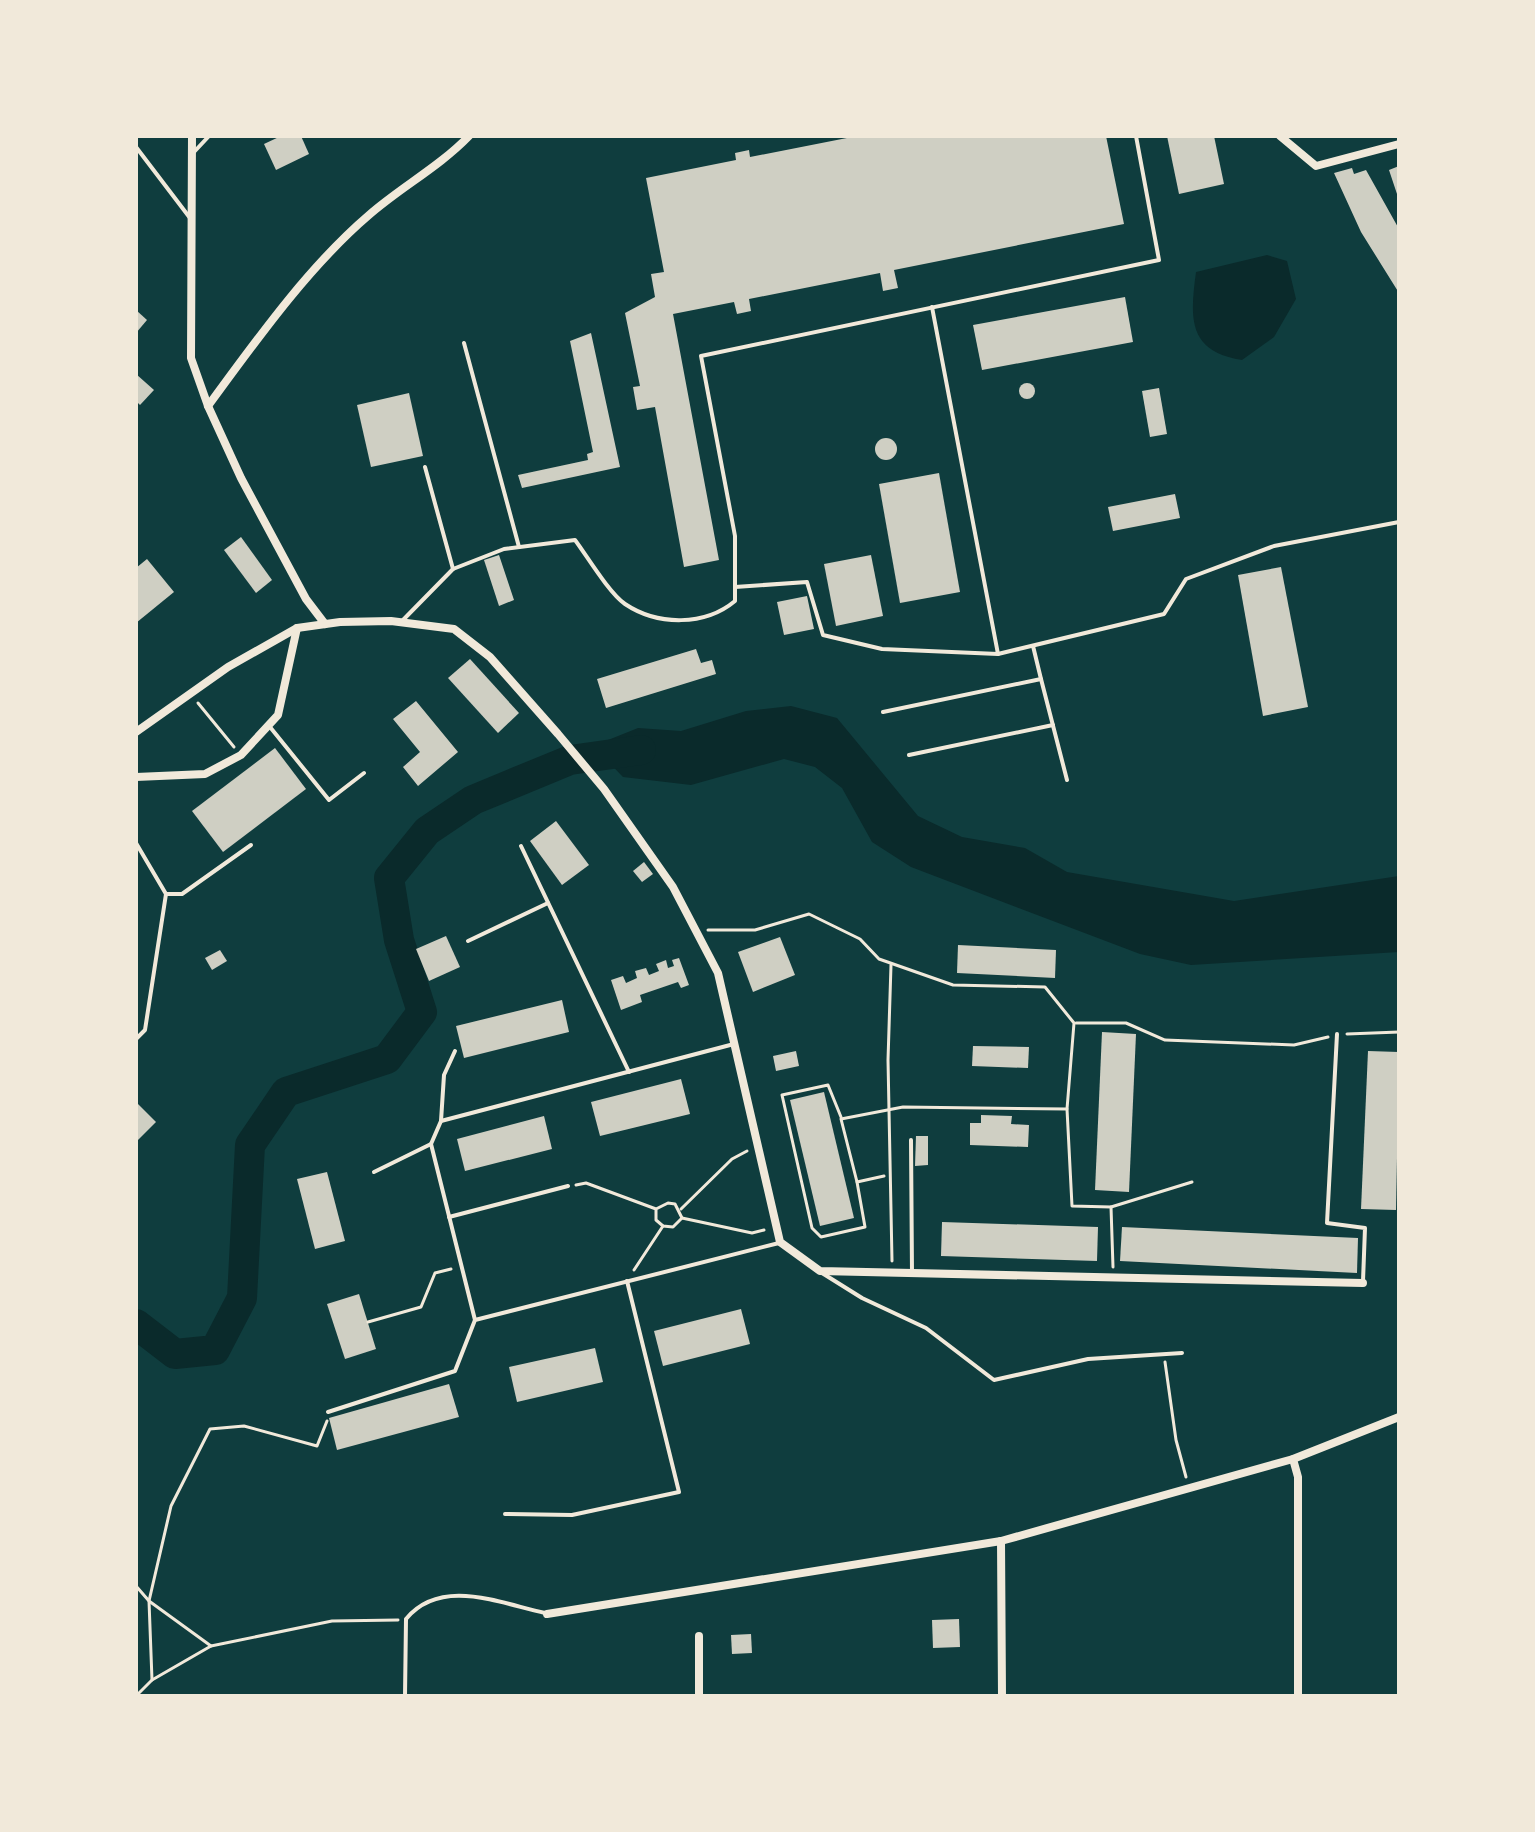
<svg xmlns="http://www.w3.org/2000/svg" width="1535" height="1832" font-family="'Exo 2',sans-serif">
<rect width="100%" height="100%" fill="#0f3d3e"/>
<g fill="#0a2a2b">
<path d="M1267 255 1287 261 1296 299 1274 337 1242 360C1187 352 1190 317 1196 272Z"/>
<path d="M791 706 837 718 918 816 962 837 1025 848 1067 872 1234 901 1399 876V952L1191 965 1140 954 911 867 872 842 842 788 815 767 784 759 691 785 623 777 593 746 638 728 681 731 746 711Z"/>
</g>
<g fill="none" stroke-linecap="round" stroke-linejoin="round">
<path stroke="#0a2a2b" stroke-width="30" d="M136 1324 175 1354 215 1350 242 1298 250 1145 286 1092 387 1059 422 1012 399 940 389 878 427 831 473 800 570 760 641 750"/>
</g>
<g fill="#cfcfc3">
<path d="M281 136H301L309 154 276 170 264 144Z"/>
<path d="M857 136H1106L1124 224 894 270 898 288 883 291 880 273 749 299 751 311 737 314 734 302 673 314 719 560 684 567 655 407 637 410 633 387 640 386 625 313 655 297 651 274 664 272 646 178 736 160 735 153 749 150 750 157Z"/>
<path d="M1167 136H1214L1224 184 1179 194Z"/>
<path d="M1399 166V200L1389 170Z"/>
<path d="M1352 168 1354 174 1366 170 1399 229V293L1361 232 1334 173Z"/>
<path d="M1125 297 1133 342 982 370 973 325Z"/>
<path d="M136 310 147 320 136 333Z"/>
<path d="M591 333 620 467 522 488 518 475 588 460 587 454 593 452 570 341Z"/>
<path d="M136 374 154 390 140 405 136 401Z"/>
<circle cx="1027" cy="391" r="8"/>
<path d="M1159 388 1167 434 1150 437 1142 391Z"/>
<path d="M409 393 423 456 371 467 357 405Z"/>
<circle cx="886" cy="449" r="11"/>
<path d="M939 473 960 592 900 603 879 484Z"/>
<path d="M1175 494 1180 518 1113 531 1108 507Z"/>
<path d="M241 537 272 580 256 593 224 550Z"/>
<path d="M499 555 514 600 499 606 484 560Z"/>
<path d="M871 555 883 616 836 626 824 564Z"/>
<path d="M147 559 174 592 136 623V568Z"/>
<path d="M1281 567 1308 707 1263 716 1238 575Z"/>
<path d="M807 596 814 629 784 635 777 602Z"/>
<path d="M696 649 701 663 712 660 716 674 606 708 597 679Z"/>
<path d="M470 659 519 713 498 733 448 678Z"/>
<path d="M416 701 458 752 418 786 403 767 420 752 393 719Z"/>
<path d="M275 748 306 789 223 852 192 811Z"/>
<path d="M556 821 589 865 562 885 530 841Z"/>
<path d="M644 862 653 874 642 882 633 871Z"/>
<path d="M446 936 460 967 429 981 416 949Z"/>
<path d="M780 937 795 975 753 992 738 952Z"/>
<path d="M958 945 1056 950 1055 978 957 973Z"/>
<path d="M220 950 227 961 212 970 205 958Z"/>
<path d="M679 958 689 985 681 988 678 982 640 995 642 1002 621 1010 611 980 623 976 626 983 637 978 635 971 646 968 649 975 659 971 656 964 666 960 668 968 674 966 672 960Z"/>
<path d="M562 1000 569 1032 464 1058 456 1026Z"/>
<path d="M1102 1032 1136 1034 1129 1192 1095 1190Z"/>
<path d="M973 1046 1029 1047 1028 1068 972 1066Z"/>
<path d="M796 1051 799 1066 776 1071 773 1056Z"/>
<path d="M1368 1051 1399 1052 1396 1210 1361 1209Z"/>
<path d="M681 1079 690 1114 600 1136 591 1102Z"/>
<path d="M824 1092 854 1218 820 1226 790 1100Z"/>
<path d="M136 1102 156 1122 136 1142Z"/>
<path d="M981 1115 1012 1116 1011 1124 1029 1125 1028 1147 970 1145V1123H981Z"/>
<path d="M544 1116 552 1149 465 1171 457 1139Z"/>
<path d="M916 1136H928V1165L915 1166Z"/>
<path d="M327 1172 345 1241 315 1249 297 1179Z"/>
<path d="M942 1222 1098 1227 1097 1261 941 1256Z"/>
<path d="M1122 1227 1358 1238 1357 1273 1120 1261Z"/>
<path d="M359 1294 376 1349 345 1359 327 1304Z"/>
<path d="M741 1309 750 1344 663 1366 654 1331Z"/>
<path d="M595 1348 603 1382 517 1402 509 1367Z"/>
<path d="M449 1384 459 1417 337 1450 329 1418Z"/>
<path d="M959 1619 960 1647 933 1648 932 1620Z"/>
<path d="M751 1634 752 1653 732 1654 731 1635Z"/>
</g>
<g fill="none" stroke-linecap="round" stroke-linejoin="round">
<g stroke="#f1e9da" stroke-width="3">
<path d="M198 703 234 747"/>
<path d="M708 930H755L809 914 860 939 879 959 953 985 1045 987 1074 1023 1067 1109 903 1107 841 1119 857 1182 884 1176"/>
<path d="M891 965 888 1060 892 1261"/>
<path d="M1076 1023H1126L1165 1040 1294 1045 1328 1037"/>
<path d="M1347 1034 1399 1032"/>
<path d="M1067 1109 1072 1206 1111 1207 1113 1267"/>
<path d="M841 1117 828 1085 782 1095 812 1228 821 1237 865 1227 857 1182"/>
<path d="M576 1185 586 1183 656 1209 668 1203 675 1204 682 1218 673 1227 663 1226 656 1220V1209"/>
<path d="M1111 1207 1192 1182"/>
<path d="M681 1209 732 1159 747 1151"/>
<path d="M682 1218 752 1233 764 1230"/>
<path d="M634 1270 663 1226"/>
<path d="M368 1322 421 1307 435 1273 451 1269"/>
<path d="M1165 1362 1176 1440 1186 1477"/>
<path d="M327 1421 317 1446 244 1426 210 1429 171 1506 149 1601 211 1646 332 1621 398 1620"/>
<path d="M136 1586 149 1601 152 1680 136 1696"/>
<path d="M152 1680 211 1646"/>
</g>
<g stroke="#f1e9da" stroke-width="4">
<path d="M136 147 190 218"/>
<path d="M194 152 209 136"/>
<path d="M464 343 519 547"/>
<path d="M425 467 453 569"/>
<path d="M735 587 807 582 823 635 882 649 998 654 932 307"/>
<path d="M403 620 453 569 504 549 575 540C587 556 609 593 625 604 658 626 705 626 735 601V536L701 356 1159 260 1136 136"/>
<path d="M998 654 1164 614 1186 579 1274 546 1399 522"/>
<path d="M1041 679 1067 780"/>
<path d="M883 712 1041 679 1033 646"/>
<path d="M270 727 329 800 364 773"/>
<path d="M909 755 1053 725"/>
<path d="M136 843 166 894H182L251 845"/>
<path d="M521 846 629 1072"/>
<path d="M468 941 548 903"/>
<path d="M1337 1034 1327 1223 1365 1228 1363 1281"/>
<path d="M136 1039 145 1030 166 894"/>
<path d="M441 1121 444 1075 455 1051"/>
<path d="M911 1140 912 1273"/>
<path d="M374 1172 431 1144"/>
<path d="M449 1217 568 1186"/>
<path d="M822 1273 862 1298 926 1328 994 1380 1088 1359 1182 1353"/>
<path d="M475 1320 431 1144 441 1121 734 1044"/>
<path d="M328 1412 455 1371 475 1320 779 1243"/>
<path d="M505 1514 572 1515 679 1492 627 1281"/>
<path d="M405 1696 406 1619C441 1577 499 1603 545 1613"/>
</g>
<g stroke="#f1e9da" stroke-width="8">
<path d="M192 136 191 358 208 406 241 478 306 599 325 624"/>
<path d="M1280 136 1316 166 1399 144"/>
<path d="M208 406C255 342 308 267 369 215 401 187 439 167 469 136"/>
<path d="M136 732 228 667 297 628 340 622 391 621 454 629 490 657 558 734 604 789 673 887 718 973 780 1242 820 1271 1363 1283"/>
<path d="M136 777 205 774 241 755 278 715 297 628"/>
<path d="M1293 1459 1298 1477V1696"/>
<path d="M1001 1541 1002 1696"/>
<path d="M547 1614 1001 1541 1293 1459 1399 1417"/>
<path d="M699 1636V1696"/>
</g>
</g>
<rect width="1535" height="1832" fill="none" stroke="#f1e9da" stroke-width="276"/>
</svg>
